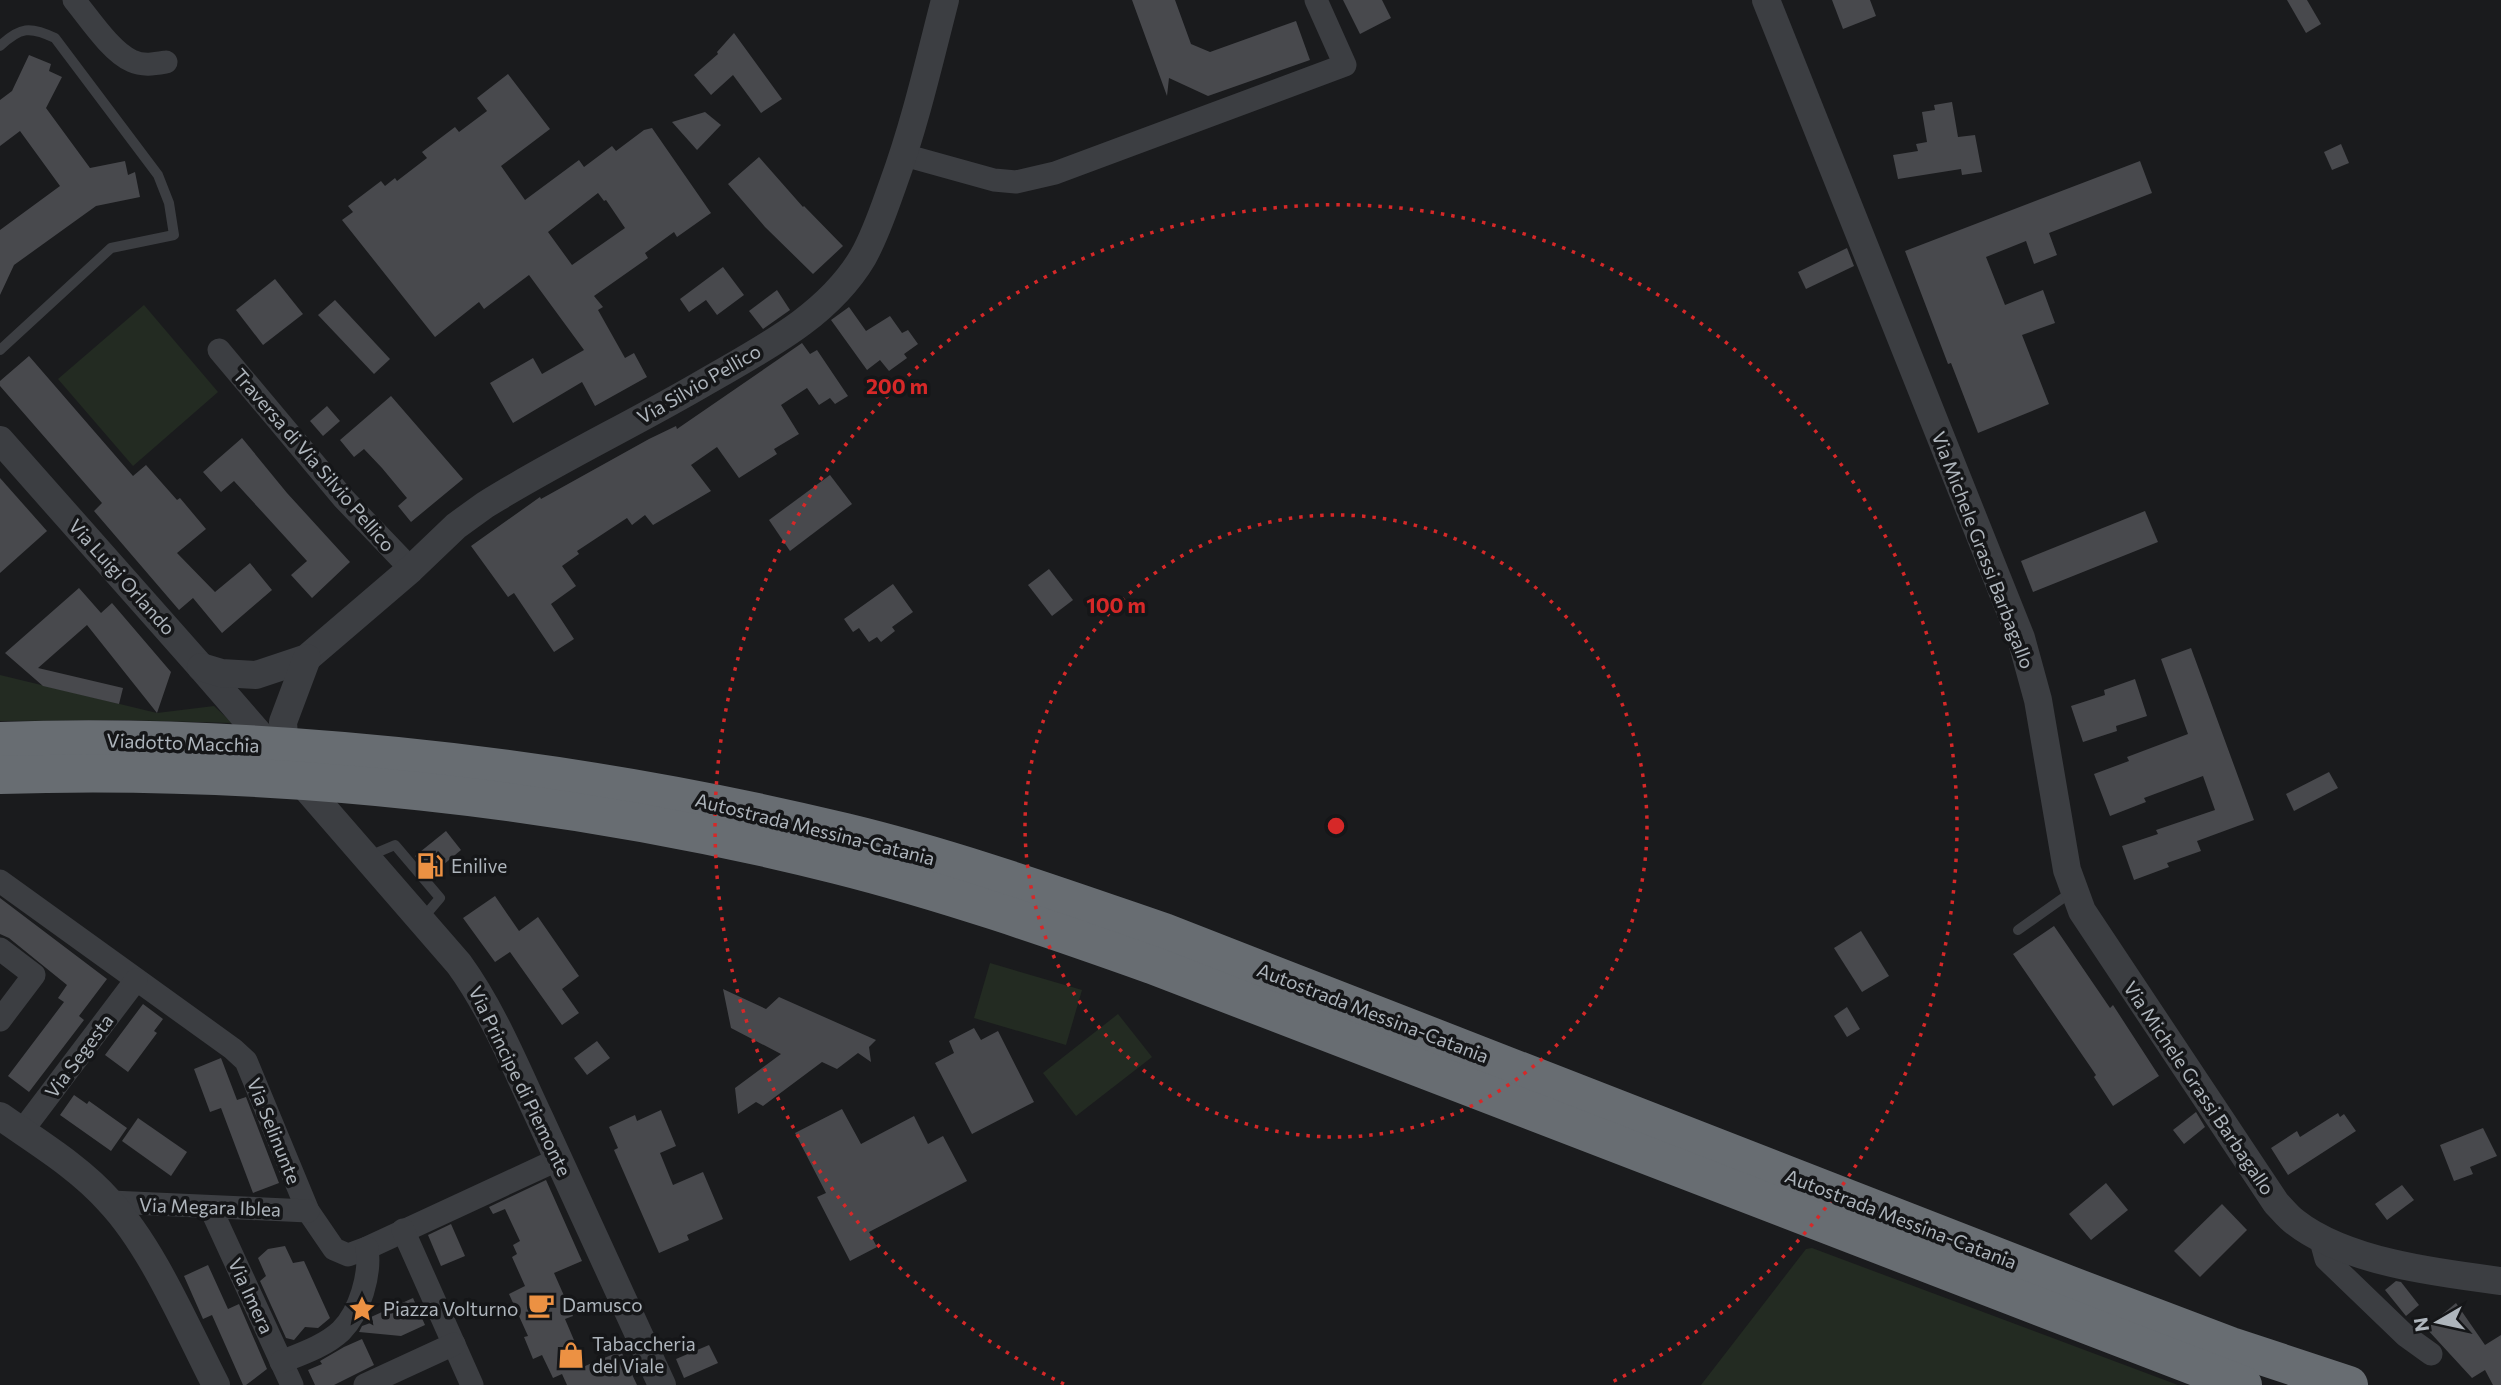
<svg xmlns="http://www.w3.org/2000/svg" width="2501" height="1385" font-family="Commissioner,sans-serif">
<rect width="100%" height="100%" fill="#1a1b1d"/>
<g fill="#232b22">
<path d="M144 305 218 392 133 466 58 379Z"/>
<path d="M0 675 157 713 214 706 232 723 125 720 0 721Z"/>
<path d="M990 963 1082 990 1066 1045 974 1018Z"/>
<path d="M1118 1014 1152 1057 1076 1116 1043 1073Z"/>
<path d="M1812 1248 2178 1385H1701L1806 1249Z"/>
</g>
<g fill="#48494d" fill-rule="evenodd">
<path d="M1132 0H1175L1191 44 1210 52 1296 21 1310 60 1208 96 1169 78 1167 96Z"/>
<path d="M1343 0H1382L1391 18 1360 34Z"/>
<path d="M1832 0H1870L1876 16 1843 29Z"/>
<path d="M2287 0H2307L2321 24 2306 33Z"/>
<path d="M734 33 782 99 761 113 733 75 711 95 694 75 718 54 717 52Z"/>
<path d="M29 55 51 64 49 71 62 77 46 108 90 168 125 161 128 175 135 172 140 197 96 206 14 265 0 295V230L60 186 20 131 0 146V100L12 91Z"/>
<path d="M508 74 550 129 501 166 525 200 579 160 584 167 612 146 616 151 644 130 652 128 711 213 677 237 674 232 645 253 648 258 594 296 603 307 598 310 625 358 634 353 647 377 595 406 582 382 513 423 490 383 533 358 542 374 584 350 529 275 484 309 479 302 435 337 342 220 353 212 348 206 381 181 385 186 395 178 397 181 427 158 422 152 455 127 459 132 487 111 477 98ZM598 193 604 201 606 200 625 228 572 265 548 232Z"/>
<path d="M1952 102 1958 137 1975 135 1982 172 1962 175 1961 169 1898 179 1893 155 1918 151 1916 144 1927 142 1922 112 1935 110 1934 105Z"/>
<path d="M705 112 721 125 697 150 672 122Z"/>
<path d="M2341 144 2349 163 2332 170 2324 152Z"/>
<path d="M759 157 803 207 804 206 843 246 813 274 765 227 728 184Z"/>
<path d="M2140 161 2152 193 2049 233 2057 255 2034 264 2026 241 1986 257 2005 305 2043 290 2055 323 2022 335 2049 404 1978 433 1951 363 1948 364 1905 251Z"/>
<path d="M1847 248 1854 266 1806 289 1798 272Z"/>
<path d="M723 267 744 295 717 315 706 300 689 312 680 299Z"/>
<path d="M275 279 303 314 263 345 236 310Z"/>
<path d="M777 290 790 310 763 329 749 311Z"/>
<path d="M335 300 390 359 374 374 318 315Z"/>
<path d="M849 307 866 331 890 316 902 333 908 330 918 344 904 354 907 358 889 371 880 360 867 370 831 320Z"/>
<path d="M802 343 810 354 817 350 848 396 835 404 830 398 819 405 807 388 781 405 799 434 774 449 777 454 739 478 717 447 691 465 711 491 653 525 645 515 632 525 627 518 577 551 579 554 562 566 576 586 551 604 574 639 554 652 514 593 508 597 471 546 540 497 541 499 649 439 676 426 677 429Z"/>
<path d="M29 356 133 476 146 465 177 500 180 498 206 529 177 553 215 592 250 563 272 590 222 633 193 598 179 610 94 511 102 503 0 386V381Z"/>
<path d="M391 396 463 479 411 522 398 506 407 498 382 468 364 449 354 457 340 440Z"/>
<path d="M327 406 340 421 323 436 310 421Z"/>
<path d="M242 438 287 493 350 562 312 598 291 575 307 561 234 481 221 492 203 472Z"/>
<path d="M830 475 852 504 790 551 769 520Z"/>
<path d="M0 478 47 531 0 573Z"/>
<path d="M2145 511 2158 542 2033 592 2021 561Z"/>
<path d="M1049 569 1073 600 1052 616 1028 585Z"/>
<path d="M893 584 913 612 892 627 895 631 881 642 877 637 869 642 859 628 853 632 844 619Z"/>
<path d="M79 588 101 613 112 603 171 672 157 713 87 625 38 668 123 688 119 704 43 686 5 653Z"/>
<path d="M2191 648 2254 820 2197 841 2201 851 2167 863 2169 867 2134 880 2122 846 2158 834 2156 830 2215 810 2203 776 2144 798 2146 802 2110 816 2094 774 2129 761 2127 757 2188 734 2161 659Z"/>
<path d="M2135 679 2147 716 2116 726 2117 731 2083 742 2071 706 2105 695 2104 690Z"/>
<path d="M2329 772 2338 788 2294 811 2286 794Z"/>
<path d="M446 831 461 850 431 875 415 856Z"/>
<path d="M495 896 519 931 538 917 579 976 562 989 579 1013 562 1025 510 952 495 962 463 918Z"/>
<path d="M0 898 107 979 79 1016 84 1020 29 1092 8 1076 64 1002 58 998 67 985 9 938 0 934Z"/>
<path d="M2054 926 2110 1008 2113 1005 2159 1076 2113 1106 2094 1077 2096 1075 2013 954Z"/>
<path d="M1861 931 1889 976 1862 992 1834 948Z"/>
<path d="M723 989 766 1009 779 997 876 1040 869 1047 871 1062 858 1053 837 1069 822 1062 763 1106 756 1102 738 1114 735 1088 781 1054 731 1028Z"/>
<path d="M143 1004 163 1019 154 1031 157 1033 128 1072 105 1055Z"/>
<path d="M1847 1007 1860 1029 1847 1037 1834 1016Z"/>
<path d="M974 1028 981 1040 998 1031 1034 1102 972 1134 935 1063 954 1053 949 1041Z"/>
<path d="M597 1041 610 1058 587 1075 574 1058Z"/>
<path d="M221 1058 237 1100 246 1097 279 1183 253 1193 221 1108 210 1112 194 1069Z"/>
<path d="M74 1095 87 1104 89 1101 127 1128 111 1151 60 1115Z"/>
<path d="M842 1109 861 1144 914 1116 928 1144 943 1136 967 1181 869 1232 877 1247 850 1261 817 1197 826 1193 795 1133Z"/>
<path d="M661 1110 676 1146 660 1153 673 1185 703 1172 723 1219 687 1235 689 1240 659 1253 614 1150 618 1148 609 1127 635 1115 637 1121Z"/>
<path d="M2196 1112 2205 1127 2184 1144 2173 1130Z"/>
<path d="M2338 1113 2340 1117 2344 1114 2356 1131 2288 1175 2271 1148 2297 1131 2300 1137Z"/>
<path d="M138 1118 187 1152 171 1176 122 1141Z"/>
<path d="M2483 1128 2497 1156 2470 1167 2473 1174 2454 1181 2440 1145Z"/>
<path d="M546 1180 582 1261 554 1273 573 1316 565 1319 585 1366 621 1351 637 1385H567L562 1374 553 1378 542 1355 533 1359 524 1337 528 1336 509 1294 525 1286 512 1257 517 1254 513 1245 520 1241 505 1209 493 1214 489 1207Z"/>
<path d="M2106 1183 2128 1210 2091 1240 2069 1214Z"/>
<path d="M2402 1185 2414 1200 2387 1220 2375 1204Z"/>
<path d="M2222 1204 2247 1230 2200 1277 2174 1251Z"/>
<path d="M451 1224 465 1256 441 1266 428 1235Z"/>
<path d="M285 1246 293 1263 304 1261 330 1318 318 1328 305 1327 294 1340 286 1338 260 1281 266 1276 258 1258 268 1249Z"/>
<path d="M208 1265 228 1309 239 1304 267 1369 246 1385H243L212 1315 203 1319 184 1276Z"/>
<path d="M2396 1281 2401 1282 2419 1305 2406 1316 2385 1290Z"/>
<path d="M413 1298 425 1325 401 1336 359 1332 362 1326 373 1322 371 1317Z"/>
<path d="M2456 1303 2485 1345 2501 1335V1385H2493L2485 1370 2472 1378 2426 1328Z"/>
<path d="M362 1339 374 1365 334 1385H315L308 1370 322 1364 320 1361 344 1347Z"/>
<path d="M709 1345 718 1363 684 1378 676 1359Z"/>
</g>
<g fill="none" stroke-linecap="round" stroke-linejoin="round">
<g stroke="#3c3e42" stroke-width="10">
<path d="M0 46C20 27 30 26 55 38L158 175 169 203 174 235 111 248 0 350"/>
<path d="M369 856 395 845 440 898 423 918"/>
<path d="M2018 930 2073 891"/>
</g>
<g stroke="#3c3e42" stroke-width="23">
<path d="M74 0C89 18 111 52 132 61 143 66 154 64 166 62"/>
<path d="M904 155 994 180 1016 182 1055 173 1345 65 1316 0"/>
<path d="M219 350 344 499 411 569"/>
<path d="M0 881 233 1049 246 1061 308 1211 334 1249 348 1255 367 1248 559 1159"/>
<path d="M0 949 34 975 0 1020"/>
<path d="M22 1131 136 980"/>
<path d="M111 1202 308 1211"/>
<path d="M210 1207 292 1385"/>
<path d="M403 1230 472 1385"/>
<path d="M2320 1237 2326 1259 2406 1336 2431 1354"/>
<path d="M281 1362C301 1354 325 1346 341 1331 360 1312 371 1274 367 1248"/>
<path d="M365 1385 454 1344"/>
</g>
<g stroke="#3c3e42" stroke-width="28">
<path d="M1766 0 2021 638 2038 700 2067 870 2082 911 2276 1203C2282 1209 2288 1217 2295 1222 2346 1262 2438 1273 2501 1281"/>
<path d="M0 440 201 667 459 964C493 1011 515 1066 540 1119 581 1207 621 1296 662 1385"/>
<path d="M201 667 221 673 256 675 307 658 411 569 456 526 485 505C557 460 634 424 707 381 764 348 828 316 863 257 876 234 884 209 893 184 915 124 929 62 945 0"/>
<path d="M290 765 284 737 283 722 307 658"/>
<path d="M0 1116C37 1142 79 1167 109 1201 152 1246 187 1329 216 1385"/>
</g>
<g stroke="#686d72" stroke-width="38">
<path d="M0 741C97 737 195 740 292 747 478 760 663 788 845 832 953 858 1059 896 1164 932L2070 1285 2231 1346 2349 1385"/>
<path d="M0 775C274 766 571 798 837 865 944 892 1048 928 1152 965L2243 1385"/>
</g>
</g>
<g fill="none" stroke="#d62828" stroke-width="3.5" stroke-dasharray="3.5 7">
<circle cx="1336" cy="826" r="311"/>
<path d="M1064 1384A621 621 0 1 1 1608 1384"/>
</g>
<defs>
<symbol id="fuel-bare" viewBox="-9 -9 18 18"><path d="M-5.5-6h7V0h2V4h1.3V-2.5L3-4.5l.8-.8L6-3V5H2.5V1h-1V6h-7ZM-4.2-4.7v3.2H.2V-4.7Z" fill="#ec9143" stroke="#151618" stroke-width="2.5" paint-order="stroke"/></symbol>
<symbol id="cafe-bare" viewBox="-9 -9 18 18"><path d="M-5.5-4.5H6V0H3Q3 3.5 0 3.5H-2.5Q-5.5 3.5-5.5 0ZM3-3.2v2h1.7v-2ZM-6 4.5H4V6H-6Z" fill="#ec9143" stroke="#151618" stroke-width="2.5" paint-order="stroke"/></symbol>
<symbol id="sight-bare" viewBox="-9 -9 18 18"><path d="M0-6L1.8-2.2L6-1.7L2.9 1.2L3.7 5.4L0 3.3L-3.7 5.4L-2.9 1.2L-6-1.7L-1.8-2.2Z" fill="#ec9143" stroke="#151618" stroke-width="2.5" paint-order="stroke"/></symbol>
<symbol id="shop-bare" viewBox="-9 -9 18 18"><path d="M-5-2.5h2.3a2.7 3.5 0 0 1 5.4 0H5L5.5 6h-11ZM-1.5-2.5h3a1.5 2.3 0 0 0-3 0Z" fill="#ec9143" stroke="#151618" stroke-width="2.5" paint-order="stroke"/></symbol>
</defs>
<g fill-rule="evenodd">
<use href="#fuel-bare" x="411" y="847" width="38" height="38"/>
<use href="#cafe-bare" x="522" y="1286" width="38" height="38"/>
<use href="#sight-bare" x="343" y="1290" width="38" height="38"/>
<use href="#shop-bare" x="552" y="1336" width="38" height="38"/>
</g>
<g text-anchor="middle" stroke-width="7" stroke-linejoin="round" paint-order="stroke">
<g font-size="19" fill="#aeb5bc" stroke="#151618">
<text transform="translate(699 384) rotate(-30)" y="7">Via Silvio Pellico</text>
<text transform="translate(314 460) rotate(49)" y="7">Traversa di Via Silvio Pellico</text>
<text transform="translate(1983 550) rotate(69)" y="7">Via Michele Grassi Barbagallo</text>
<text transform="translate(122 577) rotate(48)" y="7">Via Luigi Orlando</text>
<text transform="translate(183 743) rotate(2)" y="7">Viadotto Macchia</text>
<text transform="translate(815 829) rotate(14)" y="7">Autostrada Messina-Catania</text>
<text transform="translate(1373 1013) rotate(21)" y="7">Autostrada Messina-Catania</text>
<text transform="translate(79 1056) rotate(-53)" y="7">Via Segesta</text>
<text transform="translate(520 1081) rotate(64)" y="7">Via Principe di Piemonte</text>
<text transform="translate(2199 1088) rotate(56)" y="7">Via Michele Grassi Barbagallo</text>
<text transform="translate(274 1131) rotate(68)" y="7">Via Selinunte</text>
<text transform="translate(210 1207) rotate(2)" y="7">Via Megara Iblea</text>
<text transform="translate(1901 1219) rotate(21)" y="7">Autostrada Messina-Catania</text>
<text transform="translate(251 1296) rotate(65)" y="7">Via Imera</text>
</g>
<g font-size="19" fill="#aeb5bc" stroke="#151618" text-anchor="start">
<text x="451" y="873">Enilive</text>
<text x="562" y="1312">Damusco</text>
<text x="383" y="1316">Piazza Volturno</text>
<text x="592" y="1351">Tabaccheria<tspan x="592" dy="22">del Viale</tspan></text>
</g>
</g>
<circle cx="1336" cy="826" r="10" fill="#d62828" stroke="#151618" stroke-width="3.5"/>
<g font-size="21" text-anchor="middle" font-weight="bold" fill="#d62828" stroke="#151618" stroke-width="7" stroke-linejoin="round" paint-order="stroke">
<text x="897" y="394">200 m</text>
<text x="1116" y="613">100 m</text>
</g>
<g transform="translate(2438 1322) rotate(261)" stroke="#151618" stroke-width="5" paint-order="stroke">
<path d="M0-5L12 26L0 18L-12 26Z" fill="#aeb5bc"/>
<text y="-10" font-size="19" font-weight="bold" text-anchor="middle" fill="#aeb5bc">N</text>
</g>
</svg>
